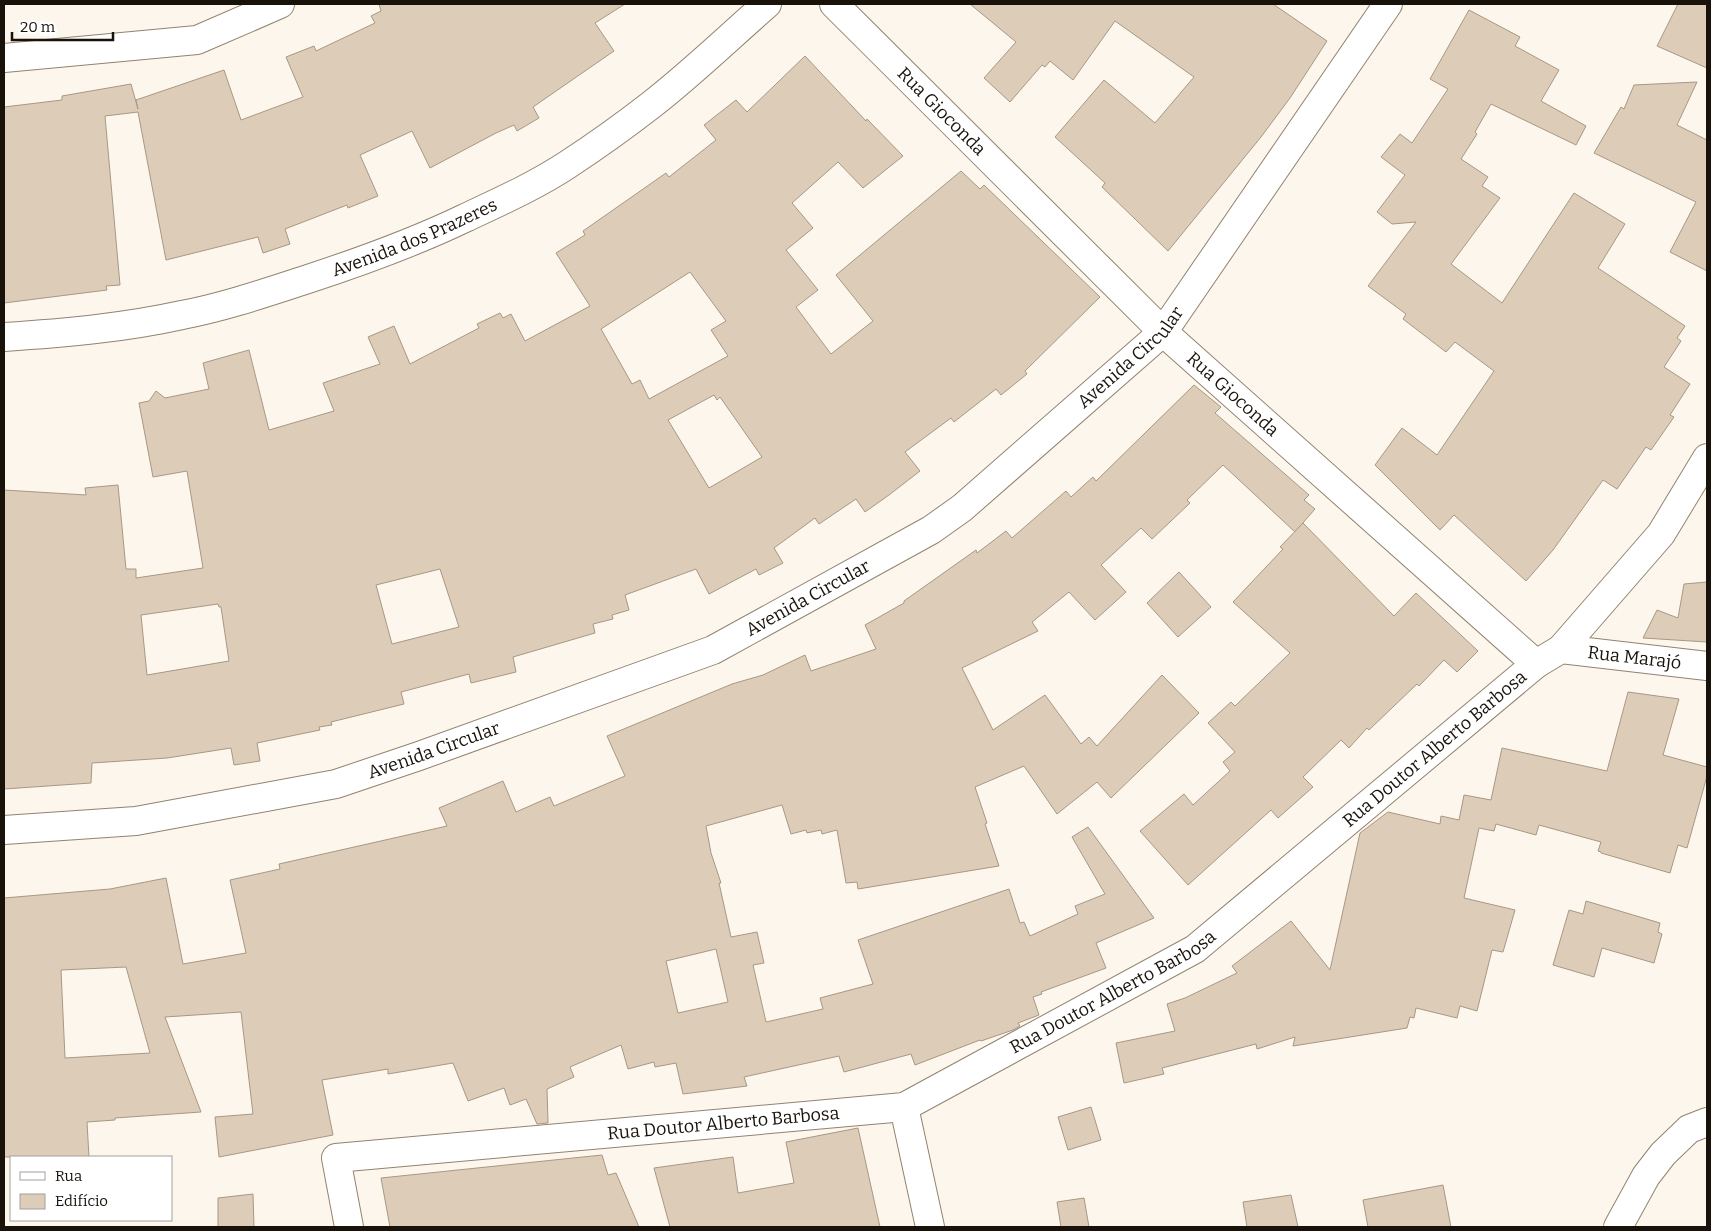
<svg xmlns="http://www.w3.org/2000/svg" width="1711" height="1231" font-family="Bitter,serif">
<rect width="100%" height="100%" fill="#fdf6ed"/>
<g fill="#ddcdb8" stroke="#a79883" fill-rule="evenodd">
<path d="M379 4H625L595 23 614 51 533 107 539 118 517 131 514 125 496 133 430 168 412 131 360 155 378 196 348 208 347 205 285 229 290 244 263 253 258 237 166 260 138 112 105 116 120 285 106 286 107 290 4 303V107L62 100V96L131 84 138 109 136 100 224 70 241 120 303 97 286 57 314 46 316 51 375 23 371 16 381 11Z"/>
<path d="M970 4H1273L1327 41 1290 98 1261 137 1168 251 1102 187 1105 183 1055 137 1104 80 1155 123 1194 77 1115 21 1073 80 1050 61 1045 67 1042 65 1010 102 984 78 1016 42Z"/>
<path d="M1678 4H1707V68L1657 46Z"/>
<path d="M1469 10 1520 37 1515 46 1559 70 1541 101 1586 126 1576 145 1491 104 1475 132 1477 134 1461 159 1488 177 1482 186 1500 198 1451 264 1502 303 1574 193 1625 224 1598 268 1685 326 1677 338 1681 341 1664 367 1690 384 1670 415 1674 417 1651 450 1646 447 1617 489 1603 480 1553 550 1526 581 1454 515 1440 530 1375 465 1402 428 1437 455 1494 371 1455 342 1446 352 1403 319 1406 314 1368 286 1416 222 1392 224 1377 212 1405 175 1381 157 1400 134 1412 143 1448 89 1430 79Z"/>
<path d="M805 56 866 121 867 119 903 156 863 188 838 162 792 203 813 228 786 250 818 290 796 307 831 354 873 321 836 275 961 171 980 189 984 185 1100 297 1025 371 1027 374 1001 395 996 389 954 422 951 418 905 452 920 471 889 495 865 512 856 499 819 524 815 518 774 548 783 563 759 575 756 569 709 594 696 569 625 595 629 610 612 615 613 619 593 624 595 633 513 657 516 672 471 683 469 674 401 692 404 704 331 722 332 725 319 727 320 730 257 743 260 761 234 765 231 748 167 758 92 763 91 783 4 789V490L86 495 85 488 118 485 126 569H136V578L203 568 187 471 153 477 139 403 149 401 156 391 165 398 209 389 203 363 249 350 269 430 334 411 323 383 380 364 368 337 394 326 410 364 479 328 477 324 500 313 503 318 511 314 525 341 590 306 556 253 585 235 583 231 666 173 669 177 716 140 704 125 736 100 747 112ZM690 272 726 321 711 330 728 356 649 399 640 380 632 384 601 329ZM714 395 717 400 720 397 762 457 709 488 668 420ZM440 569 459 627 392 644 376 585ZM218 604 219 607H221L229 661 147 675 141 615Z"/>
<path d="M1697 82 1677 125 1707 140V271L1670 252 1696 202 1594 153 1621 107 1624 109 1634 85Z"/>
<path d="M1194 385 1221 407 1215 413 1309 495 1304 500 1315 509 1295 532 1223 465 1187 500 1190 503 1152 539 1141 528 1101 565 1126 592 1095 620 1069 592 1032 622 1038 631 962 668 993 730 1045 695 1081 744 1089 737 1097 746 1162 675 1199 713 1111 798 1097 782 1057 814 1024 766 975 787 987 823 985 824 999 866 858 889 857 882 846 883 837 830 822 834 821 830 807 833 806 830 791 834 782 805 706 826 711 853 721 883H719L731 937 757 932 764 963 753 965 766 1022 823 1009 820 998 873 984 858 940 1009 889 1020 923 1024 922 1030 936 1078 914 1075 906 1105 894 1072 837 1088 827 1154 918 1096 943 1106 968 1041 992 1042 994 1033 997 1039 1015 1018 1023 1020 1026 1013 1030 981 1041 980 1040 915 1065 911 1054 844 1072 839 1056 744 1077 747 1086 683 1094 676 1063 655 1067 654 1062 628 1069 621 1045 570 1067 574 1077 547 1089 548 1123 537 1124 526 1099 510 1105 504 1088 468 1101 453 1063 388 1074V1069L322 1080 333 1135 219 1157 215 1117 253 1114 241 1012 165 1017 201 1112 115 1118V1120L87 1122 89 1157H4V898L110 889 166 878 183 964 246 953 230 880 280 869 279 864 447 826 439 808 503 781 516 812 550 797 554 806 625 776 607 736 732 684 763 675 805 655 811 671 876 649 865 625 904 603V601L976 550 977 553 1006 531 1012 538 1066 491 1071 497 1093 477 1096 481ZM716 949 728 1002 678 1013 666 961ZM126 967 150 1053 65 1058 61 970Z"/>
<path d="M1303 523 1394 616 1416 593 1478 651 1457 672 1444 660 1419 686 1417 684 1369 730 1367 728 1349 748 1341 740 1303 777 1313 787 1278 818 1271 810 1188 885 1140 831 1184 794 1193 805 1230 771 1223 762 1235 752 1208 723 1231 702 1235 706 1290 653 1233 602 1283 549 1280 547Z"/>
<path d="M1179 572 1211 607 1178 637 1147 603Z"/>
<path d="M1707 582V642L1643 638 1657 610 1678 618 1684 584Z"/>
<path d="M1628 692 1679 699 1663 755 1707 767V776L1687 848 1678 845 1670 873 1601 853V852L1598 851 1601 842 1539 825 1536 835 1496 824 1494 831 1479 828 1464 898 1515 910 1503 952 1492 950 1477 1011 1460 1006 1457 1018 1416 1008 1414 1018 1410 1017 1407 1028 1293 1046 1295 1037 1257 1049 1256 1044 1162 1068 1164 1074 1124 1083 1116 1043 1175 1031 1167 1004 1185 998 1237 973 1232 966 1291 921 1330 970 1360 833 1388 812 1440 824 1441 816 1459 820 1464 795 1491 800 1502 748 1607 771Z"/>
<path d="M1586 901 1660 923 1658 932 1662 934 1654 963 1602 948 1594 977 1553 965 1569 910 1583 914Z"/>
<path d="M1091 1107 1101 1140 1068 1150 1058 1117Z"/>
<path d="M858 1128 880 1227H670L654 1168 733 1157 738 1193 794 1183 786 1142Z"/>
<path d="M602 1155 608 1175 616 1173 639 1227H390L381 1178Z"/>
<path d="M1443 1185 1451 1227H1368L1363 1200Z"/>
<path d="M253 1194 254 1227H218V1198Z"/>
<path d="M1291 1195 1298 1227H1247L1243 1202Z"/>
<path d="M1084 1198 1089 1227H1061L1057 1202Z"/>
</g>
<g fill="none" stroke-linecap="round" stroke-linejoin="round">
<defs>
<g id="minor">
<path id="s1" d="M834 4 1163 332 1536 664"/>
<path d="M4 58 197 40 280 4"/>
<path id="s2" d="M4 337C64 333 123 328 182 315 224 307 265 293 305 280 360 262 413 243 465 218 499 202 535 186 567 165 596 146 624 126 651 105 691 74 728 38 767 4"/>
<path id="s3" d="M1561 649 1707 666"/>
<path id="s4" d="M4 830 136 821 336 784 419 756 713 650 931 530 962 508 1163 332 1388 4"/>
<path d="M904 1107 930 1227"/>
<path id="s5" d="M349 1227 336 1158 904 1107 1195 949 1536 664 1561 649 1661 534 1707 458"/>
<path d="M1618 1227 1646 1176 1663 1154 1689 1129 1707 1122"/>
</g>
</defs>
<use href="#minor" stroke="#92836f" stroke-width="30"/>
<use href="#minor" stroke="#fff" stroke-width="28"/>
</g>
<g text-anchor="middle" stroke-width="4.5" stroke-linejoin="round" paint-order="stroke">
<g font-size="18" fill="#18120b" stroke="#fff">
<text dy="6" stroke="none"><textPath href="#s1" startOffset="152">Rua Gioconda</textPath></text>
<text dy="6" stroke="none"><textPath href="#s2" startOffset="425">Avenida dos Prazeres</textPath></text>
<text dy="6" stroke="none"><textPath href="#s4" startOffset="1249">Avenida Circular</textPath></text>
<text dy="6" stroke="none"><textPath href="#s1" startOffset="558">Rua Gioconda</textPath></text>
<text dy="6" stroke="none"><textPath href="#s4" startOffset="844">Avenida Circular</textPath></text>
<text dy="6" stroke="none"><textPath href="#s3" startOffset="74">Rua Marajó</textPath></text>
<text dy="6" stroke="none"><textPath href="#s5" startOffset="1284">Rua Doutor Alberto Barbosa</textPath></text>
<text dy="6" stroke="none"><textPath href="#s4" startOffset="439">Avenida Circular</textPath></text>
<text dy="6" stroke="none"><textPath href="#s5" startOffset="879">Rua Doutor Alberto Barbosa</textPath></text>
<text dy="6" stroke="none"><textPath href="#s5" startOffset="459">Rua Doutor Alberto Barbosa</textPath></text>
</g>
</g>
<rect width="1711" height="1231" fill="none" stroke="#18120b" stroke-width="10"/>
<rect x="10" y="1156" width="162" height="65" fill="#ffffff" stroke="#a3a09d"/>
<rect x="20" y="1172" width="25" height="8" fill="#ffffff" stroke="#a3a09d"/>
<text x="55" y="1181" font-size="15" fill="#18120b">Rua</text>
<rect x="20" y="1194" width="25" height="15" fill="#ddcdb8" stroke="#a3a09d"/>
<text x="55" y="1206" font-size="15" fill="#18120b">Edifício</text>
<path d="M12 32v8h101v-8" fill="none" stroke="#18120b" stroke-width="2.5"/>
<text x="20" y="32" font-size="15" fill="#18120b" stroke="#ffffff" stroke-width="4" paint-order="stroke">20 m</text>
</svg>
